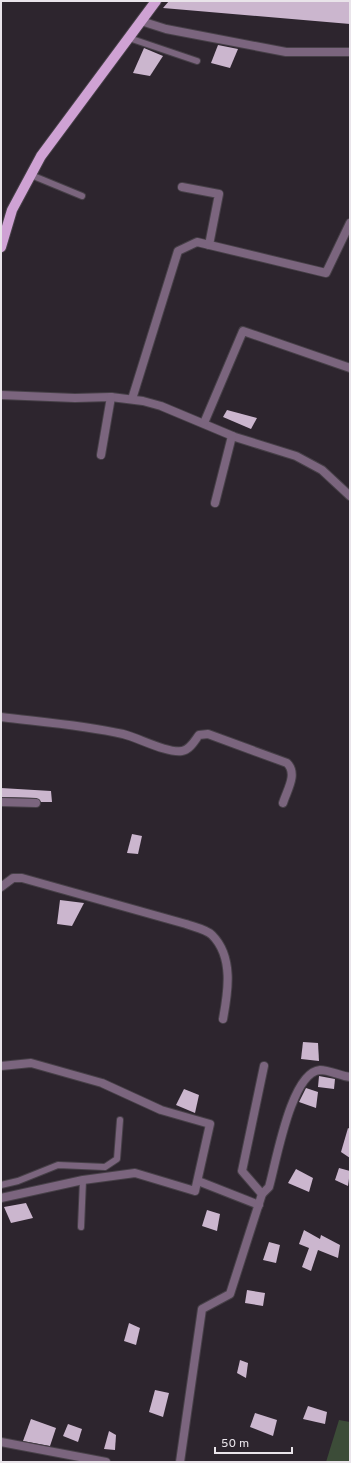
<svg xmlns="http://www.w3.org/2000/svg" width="351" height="1463" font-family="Overpass,sans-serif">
<rect width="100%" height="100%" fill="#2d252e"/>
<path fill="#3c4c38" d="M339 1420 350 1422V1462H326Z"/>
<g fill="#cbb6ce">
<path d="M169 1H350V24L163 8Z"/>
<path d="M218 45 238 49 230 68 211 63Z"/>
<path d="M144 48 163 56 150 76 133 73Z"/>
<path d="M227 410 257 418 251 429 223 417Z"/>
<path d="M1 788 51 791 52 802H41L36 798 1 797Z"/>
<path d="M132 834 142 836 138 854 127 853Z"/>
<path d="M60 900 84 903 72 926 57 924Z"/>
<path d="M303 1042 318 1043 319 1061 301 1059Z"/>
<path d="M319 1076 335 1079 334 1089 318 1087Z"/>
<path d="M306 1088 318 1092 316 1108 299 1102Z"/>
<path d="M184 1089 199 1095 195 1113 176 1105Z"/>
<path d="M348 1128 350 1129V1158L341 1152Z"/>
<path d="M339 1168 350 1171 348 1186 335 1180Z"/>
<path d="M296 1169 313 1178 309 1192 288 1183Z"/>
<path d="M26 1203 33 1218 11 1223 4 1207Z"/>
<path d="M207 1210 220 1214 217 1231 202 1226Z"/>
<path d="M304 1230 320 1239 321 1235 340 1245 338 1258 318 1250 311 1271 302 1267 309 1248 299 1244Z"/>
<path d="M269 1242 280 1245 276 1263 263 1260Z"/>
<path d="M247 1290 265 1293 263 1306 245 1303Z"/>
<path d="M129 1323 140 1328 136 1345 124 1341Z"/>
<path d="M240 1360 248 1363 246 1378 237 1373Z"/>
<path d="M155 1390 169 1393 163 1417 149 1412Z"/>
<path d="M308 1406 327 1412 325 1424 303 1419Z"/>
<path d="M255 1413 277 1420 273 1436 250 1427Z"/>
<path d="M31 1419 56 1428 50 1446 23 1441Z"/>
<path d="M68 1424 82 1429 78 1442 63 1436Z"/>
<path d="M109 1431 116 1435 115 1450 104 1449Z"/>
</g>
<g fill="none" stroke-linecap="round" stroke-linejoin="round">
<defs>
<g id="service">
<path d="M129 38 197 61"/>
<path d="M31 175 82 196"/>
<path d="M1 1185 18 1181 58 1165 105 1167 117 1159 120 1120"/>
<path d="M81 1227 83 1180"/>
</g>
<g id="minor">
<path d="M141 21 166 29 286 52H350"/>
<path d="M182 187 219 194 209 245"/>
<path d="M1 395 75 398 111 397 143 401 161 406 235 437 296 456 322 470 350 496"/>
<path d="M132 399 178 251 197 242 326 273 350 223"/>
<path d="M204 423 243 331 350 368"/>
<path d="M101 455 111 397"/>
<path d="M215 503 232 436"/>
<path d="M1 717C42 722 83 725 123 734 139 738 166 753 182 751 190 750 195 740 199 735L208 734 287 763C298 774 287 790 283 803"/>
<path d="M1 802 36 803"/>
<path d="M1 887 13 878H22L186 924C194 927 206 929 212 935 234 957 228 992 223 1019"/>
<path d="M1 1066 31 1063 102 1083 161 1110 210 1124 195 1191 135 1173 83 1180 1 1198"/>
<path d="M198 1181 259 1205"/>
<path d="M262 1194 269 1187C276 1163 291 1072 320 1070 329 1070 341 1076 350 1077"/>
<path d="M1 1442 106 1462"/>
<path d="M180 1462 202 1309 230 1294 262 1194 242 1171 264 1066"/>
</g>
<path id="primary" d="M1 247 12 210 41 156 156 1"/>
</defs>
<use href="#service" stroke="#474048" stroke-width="8"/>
<use href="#minor" stroke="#474048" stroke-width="10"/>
<use href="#primary" stroke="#474048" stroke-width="12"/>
<use href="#service" stroke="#7b657e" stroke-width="6"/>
<use href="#minor" stroke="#7b657e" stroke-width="8"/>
<use href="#primary" stroke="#cfa2d4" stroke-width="10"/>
</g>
<rect width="351" height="1463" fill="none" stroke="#e9e4ea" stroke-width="4"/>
<path d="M215 1447v6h77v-6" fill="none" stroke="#e9e4ea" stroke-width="2"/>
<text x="221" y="1447" font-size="12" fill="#e9e4ea" stroke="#2d252e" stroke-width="3" paint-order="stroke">50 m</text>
</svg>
